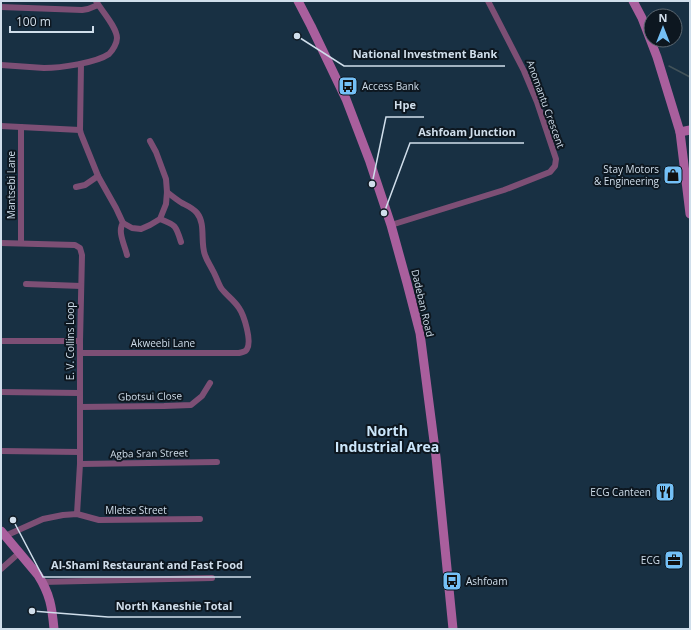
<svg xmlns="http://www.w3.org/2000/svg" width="691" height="630" font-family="'Open Sans',sans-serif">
<rect width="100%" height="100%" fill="#183043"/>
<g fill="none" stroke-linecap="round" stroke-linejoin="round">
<path stroke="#425259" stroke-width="1.5" d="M669 66 690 77"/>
<g stroke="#7d4f75" stroke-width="6">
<path d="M1 7 82 10 88 9 98 5"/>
<path d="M81 64 80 130 81 134 98 176 116 208 123 223 132 228 141 229 150 225 160 219 166 204 167 192 166 179 156 152 150 141"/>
<path d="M1 65C15 66 30 67 44 68 60 68 96 63 109 54 113 50 117 43 117 38 117 27 101 10 96 1"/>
<path d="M1 126 80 130"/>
<path d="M21 127V243"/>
<path d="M76 187 85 185 98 176"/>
<path d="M160 219C176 225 176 226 181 242"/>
<path d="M123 223C117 231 125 246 127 255"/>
<path d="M391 225 504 190 550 172 555 166 556 159 537 102 524 71 488 1"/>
<path d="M1 243 75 245 80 248 82 255 80 341V464L77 514"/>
<path d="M26 284 81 286"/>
<path d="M1 341H80"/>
<path d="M80 353H239C243 352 246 352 247 349 252 341 244 315 239 308 234 300 226 295 221 288 218 283 216 276 213 271 210 265 207 261 205 255 200 242 206 224 197 213 193 208 188 206 182 203 177 200 172 196 167 192"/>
<path d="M1 392 80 393"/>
<path d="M80 407 164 406 191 405 202 396 210 383"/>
<path d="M1 451 80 452"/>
<path d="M80 464 217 462"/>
<path d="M5 536 43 519 63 515 77 514 99 520 200 519"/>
<path d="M1 569 19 553"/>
<path d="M42 582 212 578"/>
</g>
<g stroke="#a95f9d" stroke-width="9">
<path d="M298 1 311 26 346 99 370 162 391 225 407 283 420 333 436 457 453 629"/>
<path d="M633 1 642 18 657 57 680 132 690 214"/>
<path d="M680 132 690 130"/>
<path d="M1 531 38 575C50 594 52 607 54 629"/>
</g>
</g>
<defs>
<symbol id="bus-square" viewBox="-11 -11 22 22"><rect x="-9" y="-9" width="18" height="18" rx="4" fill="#74c0f6" stroke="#0d1720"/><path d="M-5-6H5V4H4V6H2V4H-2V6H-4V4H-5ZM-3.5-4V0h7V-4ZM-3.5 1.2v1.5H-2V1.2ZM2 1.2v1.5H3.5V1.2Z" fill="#111"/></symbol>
<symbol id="shop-square" viewBox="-11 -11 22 22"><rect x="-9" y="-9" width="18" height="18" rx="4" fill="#74c0f6" stroke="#0d1720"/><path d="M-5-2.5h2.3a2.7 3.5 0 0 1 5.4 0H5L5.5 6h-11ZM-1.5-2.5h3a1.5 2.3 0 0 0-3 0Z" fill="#111"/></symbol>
<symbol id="restaurant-square" viewBox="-11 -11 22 22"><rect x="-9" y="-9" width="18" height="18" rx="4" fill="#74c0f6" stroke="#0d1720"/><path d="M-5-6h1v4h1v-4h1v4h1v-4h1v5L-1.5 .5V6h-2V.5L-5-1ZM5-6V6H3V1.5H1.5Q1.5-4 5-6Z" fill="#111"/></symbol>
<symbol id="office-square" viewBox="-11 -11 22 22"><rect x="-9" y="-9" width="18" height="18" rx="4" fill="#74c0f6" stroke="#0d1720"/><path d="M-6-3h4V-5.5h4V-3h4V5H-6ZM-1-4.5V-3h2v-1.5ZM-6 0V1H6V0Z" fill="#111"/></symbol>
</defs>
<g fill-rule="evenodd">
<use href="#bus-square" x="337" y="75" width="22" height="22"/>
<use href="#shop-square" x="662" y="164" width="22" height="22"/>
<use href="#restaurant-square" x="654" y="481" width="22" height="22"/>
<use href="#office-square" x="663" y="549" width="22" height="22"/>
<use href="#bus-square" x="441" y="570" width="22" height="22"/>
</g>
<g text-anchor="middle" stroke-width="4" stroke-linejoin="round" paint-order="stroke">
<g font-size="10" fill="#d0deeb" stroke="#0d1720" text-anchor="end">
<text x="362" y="90" text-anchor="start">Access Bank</text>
<text x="659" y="173">Stay Motors<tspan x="659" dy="12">&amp; Engineering</tspan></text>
<text x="651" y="496">ECG Canteen</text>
<text x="660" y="564">ECG</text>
<text x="466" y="585" text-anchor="start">Ashfoam</text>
</g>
<g font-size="10" fill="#d0deeb" stroke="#0d1720">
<text transform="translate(546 104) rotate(70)" y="4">Anomantu Crescent</text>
<text transform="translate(11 185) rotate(-90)" y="4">Mantsebi Lane</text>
<text transform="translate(423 303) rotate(77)" y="4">Dadeban Road</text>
<text transform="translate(70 341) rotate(-90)" y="4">E. V. Collins Loop</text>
<text x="163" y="347">Akweebi Lane</text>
<text transform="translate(150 396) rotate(-1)" y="4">Gbotsui Close</text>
<text transform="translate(149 453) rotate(-1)" y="4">Agba Sran Street</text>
<text x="136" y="514">Mletse Street</text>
</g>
<g font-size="14" font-weight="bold" fill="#cbe6fa" stroke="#0d1720">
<text x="387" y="436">North<tspan x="387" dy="16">Industrial Area</tspan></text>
</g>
</g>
<path fill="none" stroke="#d0deeb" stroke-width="1.5" d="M297 36L344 66H505M372 184L386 117H424M384 213L410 143H524M13 520L43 577H251M32 611L108 617H241"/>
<g fill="#d0deeb" stroke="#0d1720" stroke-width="1.5">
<circle cx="297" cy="36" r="4"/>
<circle cx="372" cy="184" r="4"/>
<circle cx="384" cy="213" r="4"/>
<circle cx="13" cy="520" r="4"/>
<circle cx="32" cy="611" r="4"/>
</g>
<g font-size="11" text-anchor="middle" font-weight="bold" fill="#d0deeb" stroke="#0d1720" stroke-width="4" stroke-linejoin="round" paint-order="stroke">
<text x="425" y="58">National Investment Bank</text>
<text x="405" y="109">Hpe</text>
<text x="467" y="136">Ashfoam Junction</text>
<text x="147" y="569">Al-Shami Restaurant and Fast Food</text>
<text x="174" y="610">North Kaneshie Total</text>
</g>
<rect width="691" height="630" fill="none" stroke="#d0deeb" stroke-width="4"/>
<g transform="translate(663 28)"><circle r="19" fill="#0d1720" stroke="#5b6771"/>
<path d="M0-3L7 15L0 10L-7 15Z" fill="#74c0f6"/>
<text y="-6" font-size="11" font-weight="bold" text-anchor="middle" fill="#d0deeb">N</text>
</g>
<path d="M10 26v6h83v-6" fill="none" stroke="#d0deeb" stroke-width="2"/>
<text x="16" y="26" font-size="12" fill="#d0deeb" stroke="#0d1720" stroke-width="3" paint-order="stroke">100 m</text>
</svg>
